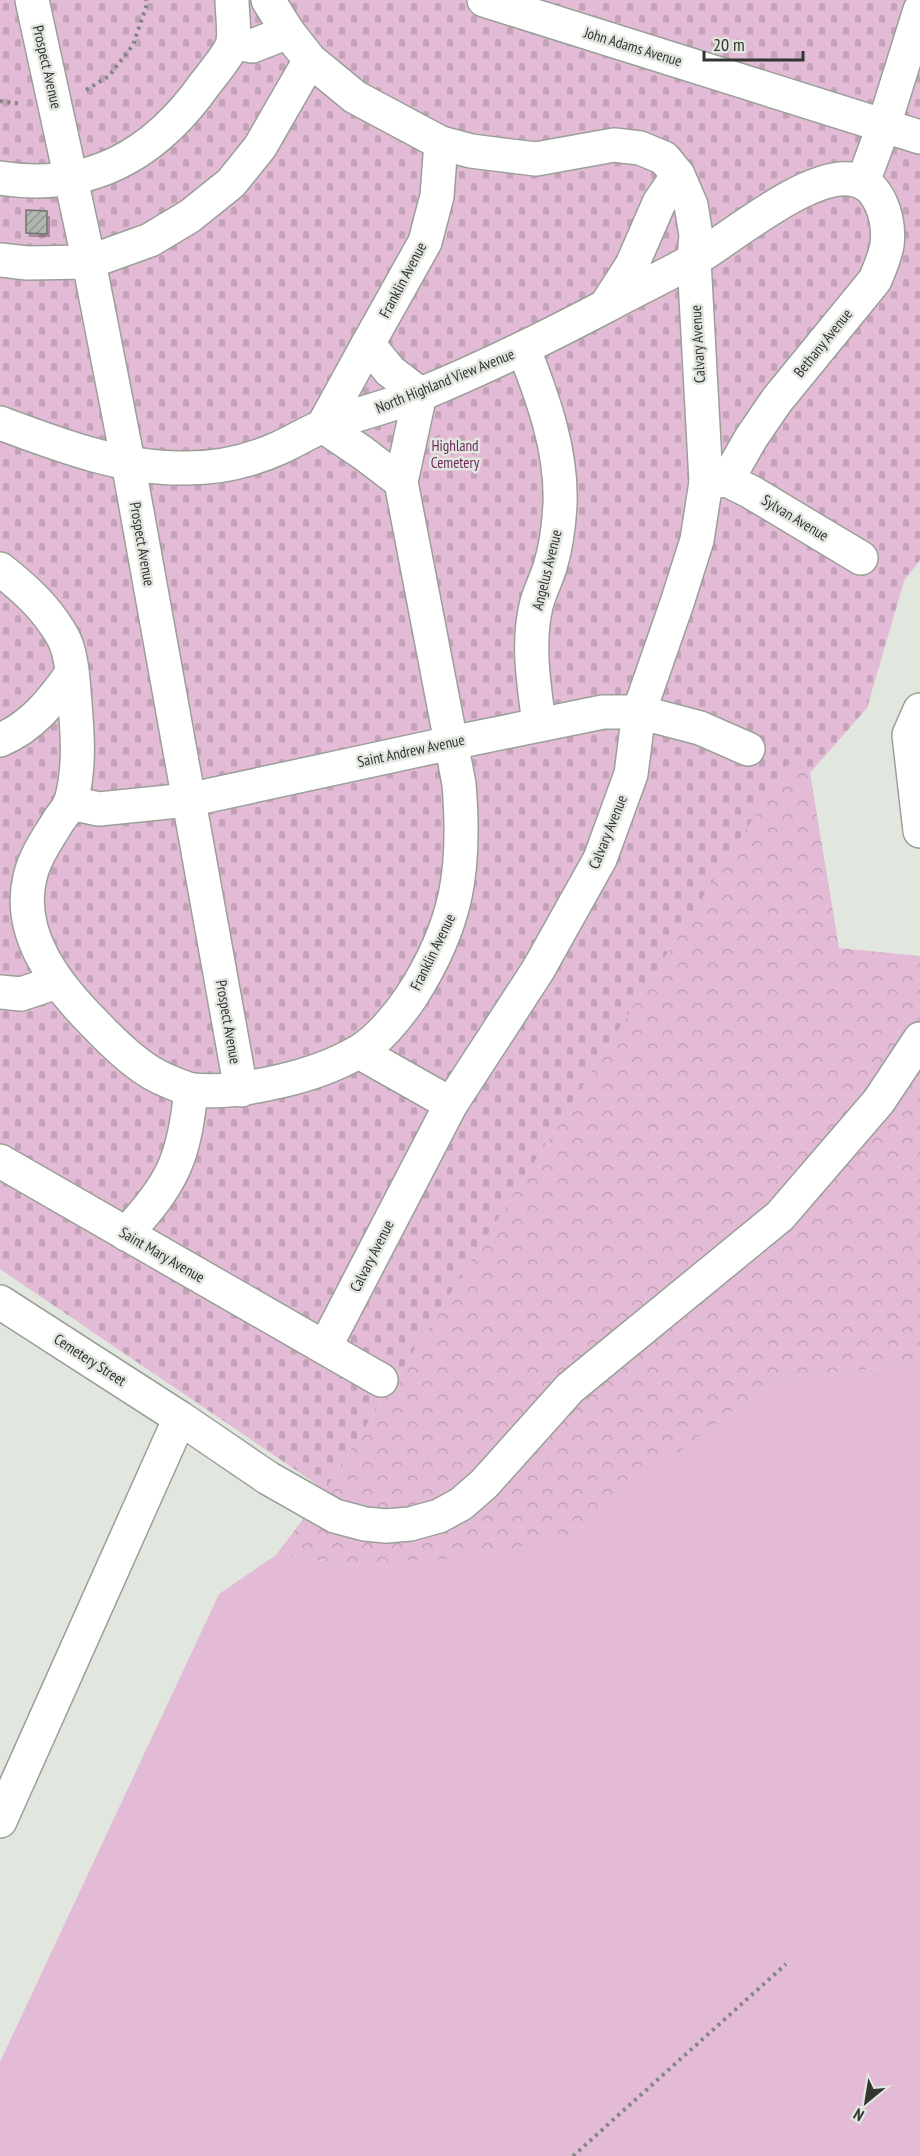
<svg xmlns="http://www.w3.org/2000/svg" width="920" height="2156" font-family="'PT Sans Narrow',sans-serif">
<defs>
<pattern id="forest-crowns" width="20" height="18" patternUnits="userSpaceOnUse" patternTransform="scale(1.5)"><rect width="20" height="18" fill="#e3bbd6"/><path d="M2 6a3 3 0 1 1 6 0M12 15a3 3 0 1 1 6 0" fill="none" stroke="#c3a1b8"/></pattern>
<pattern id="cemetery-stones" width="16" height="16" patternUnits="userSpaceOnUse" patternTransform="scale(1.5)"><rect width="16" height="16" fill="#e3bbd6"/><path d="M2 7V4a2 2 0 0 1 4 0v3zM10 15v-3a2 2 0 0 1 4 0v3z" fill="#c3a1b8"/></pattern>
<pattern id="building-hatch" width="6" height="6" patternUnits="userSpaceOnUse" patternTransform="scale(1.5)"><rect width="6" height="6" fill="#b2b8b0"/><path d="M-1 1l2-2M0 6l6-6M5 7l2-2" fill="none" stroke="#919690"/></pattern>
<filter id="shadow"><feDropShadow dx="3.5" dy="6" stdDeviation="0" flood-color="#0004"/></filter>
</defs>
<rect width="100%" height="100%" fill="#e1e7de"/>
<path fill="#e3bbd6" d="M913 1365 920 1367V2156H0V2062L219 1594 276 1555 347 1564 569 1536 775 1378Z"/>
<path fill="url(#forest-crowns)" d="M787 764 810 773 839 948 920 956V1367L913 1365 775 1378 570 1536 471 1557 347 1564 276 1555 325 1490Z"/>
<path fill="url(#cemetery-stones)" d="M0 0H920V560L904 581 867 708 810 773 787 765 325 1490 0 1269Z"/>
<path fill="url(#building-hatch)" stroke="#70756e" stroke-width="1.5" filter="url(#shadow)" d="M26 210 47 211V234L26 233Z"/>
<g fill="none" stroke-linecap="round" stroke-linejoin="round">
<defs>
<g id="minor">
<path d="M32 0 89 262 128 462 241 1090"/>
<path d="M268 0 288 32 310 60 355 97 441 143 471 151 536 159 614 145 640 148 664 158 678 175 691 205 696 235 694 260 706 482 697 540 677 603 639 712 631 774 600 859 538 970 451 1104 325 1347"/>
<path d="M484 0 920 137"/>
<path d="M233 43 252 46 288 32"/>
<path d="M0 178C89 192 154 156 205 84 212 75 231 52 233 42 235 29 232 13 232 0"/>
<path d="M863 182 884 125 920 10"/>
<path d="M0 260 27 263 89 262 150 240 190 216 231 183 260 147 310 60"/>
<path d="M607 304 632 265 659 203 678 175"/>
<path d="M368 344 323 426 363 453 401 482"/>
<path d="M524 350C543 398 562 451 560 504 559 525 556 547 550 567 546 580 539 593 536 606 527 645 534 684 539 724"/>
<path d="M0 423C59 445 124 470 188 468 220 468 250 461 279 448 295 441 310 431 326 425 357 414 390 406 421 394 485 368 545 338 606 306 635 290 665 276 694 260 732 237 807 174 850 179 880 181 890 220 887 245 885 257 880 268 875 280L777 400 751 438 727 480 706 482"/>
<path d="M727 480 751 492 861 558"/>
<path d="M0 569C20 585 40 602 54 623 59 630 65 639 67 647 72 661 73 678 74 692 77 728 81 766 71 801 69 808 63 814 59 820 48 838 35 856 30 877 16 935 57 986 95 1024 111 1041 129 1059 150 1072 163 1080 177 1085 191 1090 184 1160 173 1182 126 1234"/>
<path d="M920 710 909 735 920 831"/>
<path d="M0 740C32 727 53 700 72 673"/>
<path d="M70 803 99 809 188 800 451 743 603 712H639L700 728 748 749"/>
<path d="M0 992 21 994 57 982"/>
<path d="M359 1052 451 1104"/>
<path d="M191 1090C223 1093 250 1088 281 1081 307 1075 334 1066 358 1052 377 1042 399 1015 411 997 458 924 466 869 459 784L401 482 420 394 390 371 368 344 425 242 437 196 441 143"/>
<path d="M0 1161 381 1380"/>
<path d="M0 1302 180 1418 268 1478 335 1516 365 1524 386 1526 410 1524 439 1516 461 1504 484 1484 570 1388 780 1216 879 1101 920 1039"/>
<path d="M0 1821 180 1418"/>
</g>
</defs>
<use href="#minor" stroke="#9aa098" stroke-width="36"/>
<g stroke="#838782" stroke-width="4" stroke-dasharray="3 4.5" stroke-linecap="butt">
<path d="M86 90 109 76 133 45 146 7V0"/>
<path d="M0 101 22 104"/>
<path d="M573 2156 786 1964"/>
</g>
<use href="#minor" stroke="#fff" stroke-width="33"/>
</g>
<g text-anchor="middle" stroke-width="5" stroke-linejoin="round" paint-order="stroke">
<g font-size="15" fill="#333532" stroke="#e1e7de">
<text transform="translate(633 47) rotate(17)" y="5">John Adams Avenue</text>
<text transform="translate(47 67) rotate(77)" y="5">Prospect Avenue</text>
<text transform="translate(403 280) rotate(-62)" y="5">Franklin Avenue</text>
<text transform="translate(823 343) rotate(-51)" y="5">Bethany Avenue</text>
<text transform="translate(698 344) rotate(-93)" y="5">Calvary Avenue</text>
<text transform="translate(445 381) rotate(-22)" y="5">North Highland View Avenue</text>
<text transform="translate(795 518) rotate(31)" y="5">Sylvan Avenue</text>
<text transform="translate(142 544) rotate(80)" y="5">Prospect Avenue</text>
<text transform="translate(547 570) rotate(-76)" y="5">Angelus Avenue</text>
<text transform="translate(411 751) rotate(-12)" y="5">Saint Andrew Avenue</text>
<text transform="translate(608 832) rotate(-68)" y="5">Calvary Avenue</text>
<text transform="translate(433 952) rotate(-64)" y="5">Franklin Avenue</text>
<text transform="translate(228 1022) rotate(80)" y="5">Prospect Avenue</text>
<text transform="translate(162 1255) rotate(30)" y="5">Saint Mary Avenue</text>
<text transform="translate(372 1256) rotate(-63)" y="5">Calvary Avenue</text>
<text transform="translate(90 1360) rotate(33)" y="5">Cemetery Street</text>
</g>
<g font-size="15" fill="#722a61" stroke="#e1e7de">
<text x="455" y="451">Highland<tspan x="455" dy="17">Cemetery</tspan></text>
</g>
</g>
<g transform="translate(866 2102) rotate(210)" stroke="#e1e7de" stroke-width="4.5" paint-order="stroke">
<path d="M0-4.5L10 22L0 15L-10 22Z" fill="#333532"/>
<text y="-9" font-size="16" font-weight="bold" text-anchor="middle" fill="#333532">N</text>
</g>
<path d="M704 51v9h99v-9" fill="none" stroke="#333532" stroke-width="3"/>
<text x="713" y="51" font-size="18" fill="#333532" stroke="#e1e7de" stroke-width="4.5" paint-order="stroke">20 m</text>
</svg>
